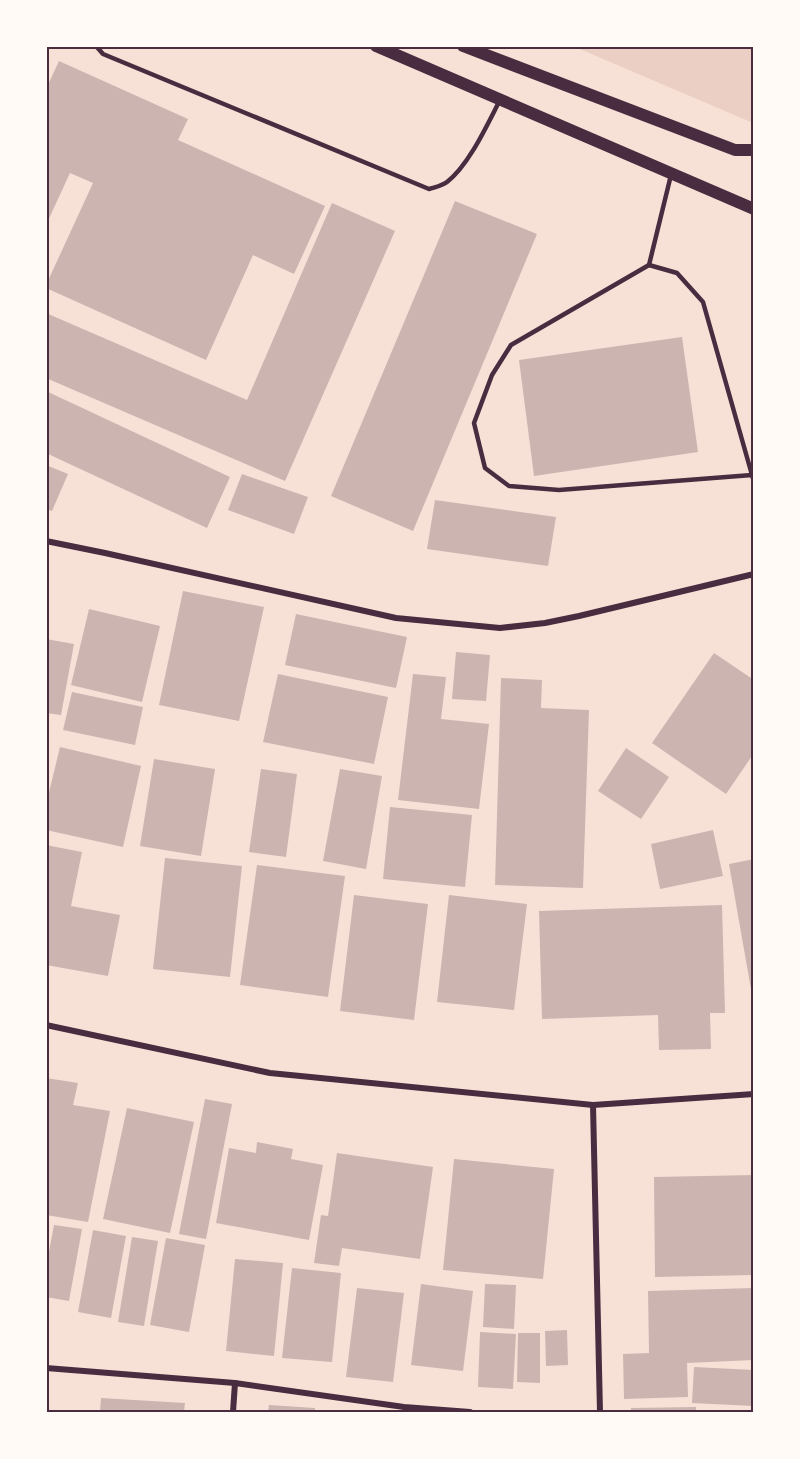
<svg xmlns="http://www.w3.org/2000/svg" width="800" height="1459" font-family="Mulish,sans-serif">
<rect width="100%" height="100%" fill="#f7e1d7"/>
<path fill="#ebcfc5" d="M575 47H753V123Z"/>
<g fill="#ccb4b1">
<path d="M59 61 188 119 178 140 325 206 294 274 253 255 206 360 46 288V285L93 183 70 173 46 225V89Z"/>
<path d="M455 201 537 234 413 531 331 496Z"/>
<path d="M332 203 395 231 285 481 46 378V313L247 400Z"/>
<path d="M682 337 698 452 534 476 519 360Z"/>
<path d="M46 391 230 477 207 528 46 453Z"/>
<path d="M46 465 68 474 52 511 46 509Z"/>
<path d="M242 474 308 497 294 534 228 510Z"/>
<path d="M435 500 556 517 548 566 427 549Z"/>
<path d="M183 591 264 607 239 721 159 705Z"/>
<path d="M89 609 160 626 142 702 71 685Z"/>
<path d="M296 614 407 637 396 688 285 665Z"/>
<path d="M46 639 74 644 61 715 46 713Z"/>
<path d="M456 652 490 655 486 701 452 699Z"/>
<path d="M714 653 754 680V753L726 794 652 743Z"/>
<path d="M278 674 388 697 374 764 263 742Z"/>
<path d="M413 674 446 677 441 719 489 724 479 809 398 800Z"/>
<path d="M501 678 542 680 541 708 589 710 583 888 495 885Z"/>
<path d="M72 692 143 707 135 745 63 730Z"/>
<path d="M60 747 141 766 123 847 46 830V805Z"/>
<path d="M626 748 669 777 641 819 598 791Z"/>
<path d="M154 759 215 769 201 856 140 846Z"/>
<path d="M261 769 297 774 286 857 249 852Z"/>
<path d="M340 769 382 776 366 869 323 861Z"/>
<path d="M390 807 472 815 465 887 383 879Z"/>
<path d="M713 830 723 876 660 889 651 844Z"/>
<path d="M46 845 82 852 71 906 120 915 108 976 46 965Z"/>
<path d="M165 858 242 866 230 977 153 969Z"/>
<path d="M754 859V995H752L729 864Z"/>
<path d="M257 865 345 876 328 997 240 985Z"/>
<path d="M354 895 428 904 414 1020 340 1011Z"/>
<path d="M449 895 527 904 514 1010 437 1002Z"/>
<path d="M722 905 725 1013H710L711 1049 659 1050 658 1015 542 1019 539 911Z"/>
<path d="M46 1078 78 1083 73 1105 110 1111 88 1222 46 1215Z"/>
<path d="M205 1099 232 1104 206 1239 179 1234Z"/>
<path d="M127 1108 194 1122 170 1233 103 1219Z"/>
<path d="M257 1142 293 1149 291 1159 323 1165 309 1240 216 1223 229 1148 256 1153Z"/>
<path d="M337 1153 433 1167 420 1259 342 1248 339 1266 314 1263 321 1215 328 1216Z"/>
<path d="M454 1159 554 1169 543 1279 443 1270Z"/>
<path d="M754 1175V1275L655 1277 654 1177Z"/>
<path d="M54 1225 82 1229 69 1301 46 1297V1268Z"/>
<path d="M93 1230 126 1236 111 1318 78 1312Z"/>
<path d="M132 1237 158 1241 144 1326 118 1322Z"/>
<path d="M166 1238 205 1245 189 1332 150 1325Z"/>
<path d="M235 1259 283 1263 274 1356 226 1351Z"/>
<path d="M292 1268 341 1273 332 1362 282 1358Z"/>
<path d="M421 1284 473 1291 463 1371 411 1365Z"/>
<path d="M485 1284 516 1285 514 1329 483 1327Z"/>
<path d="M357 1288 404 1293 393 1382 346 1377Z"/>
<path d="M754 1288V1360L687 1363 688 1397 624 1399 623 1354 649 1353 648 1291Z"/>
<path d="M567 1330 568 1365 546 1366 545 1331Z"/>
<path d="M480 1332 516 1334 513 1389 478 1387Z"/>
<path d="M518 1333H540V1383L517 1382Z"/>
<path d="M694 1367 754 1370V1406L692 1403Z"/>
<path d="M101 1398 185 1403 184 1412H100Z"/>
<path d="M269 1405 315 1408V1412H268Z"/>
<path d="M696 1407V1412H631V1408Z"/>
</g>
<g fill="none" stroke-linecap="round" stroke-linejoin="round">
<g stroke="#4a2c40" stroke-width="4.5">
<path d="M96 46 103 54 429 189C435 187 442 186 447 182 469 165 487 125 500 100"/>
<path d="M649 265 671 175"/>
<path d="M752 475 559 490 509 486 485 468 474 423 492 375 511 345 649 265 677 273 703 302 752 475 754 482"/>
</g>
<g stroke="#4a2c40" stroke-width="6">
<path d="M46 541 105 553 396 618 500 628 545 623 579 616 754 574"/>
<path d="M46 1025 270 1073 593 1105 754 1094"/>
<path d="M593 1105 600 1412"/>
<path d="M46 1368 235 1383 404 1407 470 1412"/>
<path d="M233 1412 235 1383"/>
</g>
<g stroke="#4a2c40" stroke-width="12">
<path d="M376 46 754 209"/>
<path d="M463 46 735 150H754"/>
</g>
</g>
<rect width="800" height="1459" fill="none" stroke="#fffaf5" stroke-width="96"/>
<rect x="48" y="48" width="704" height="1363" fill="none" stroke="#4a2c40" stroke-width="2"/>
</svg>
